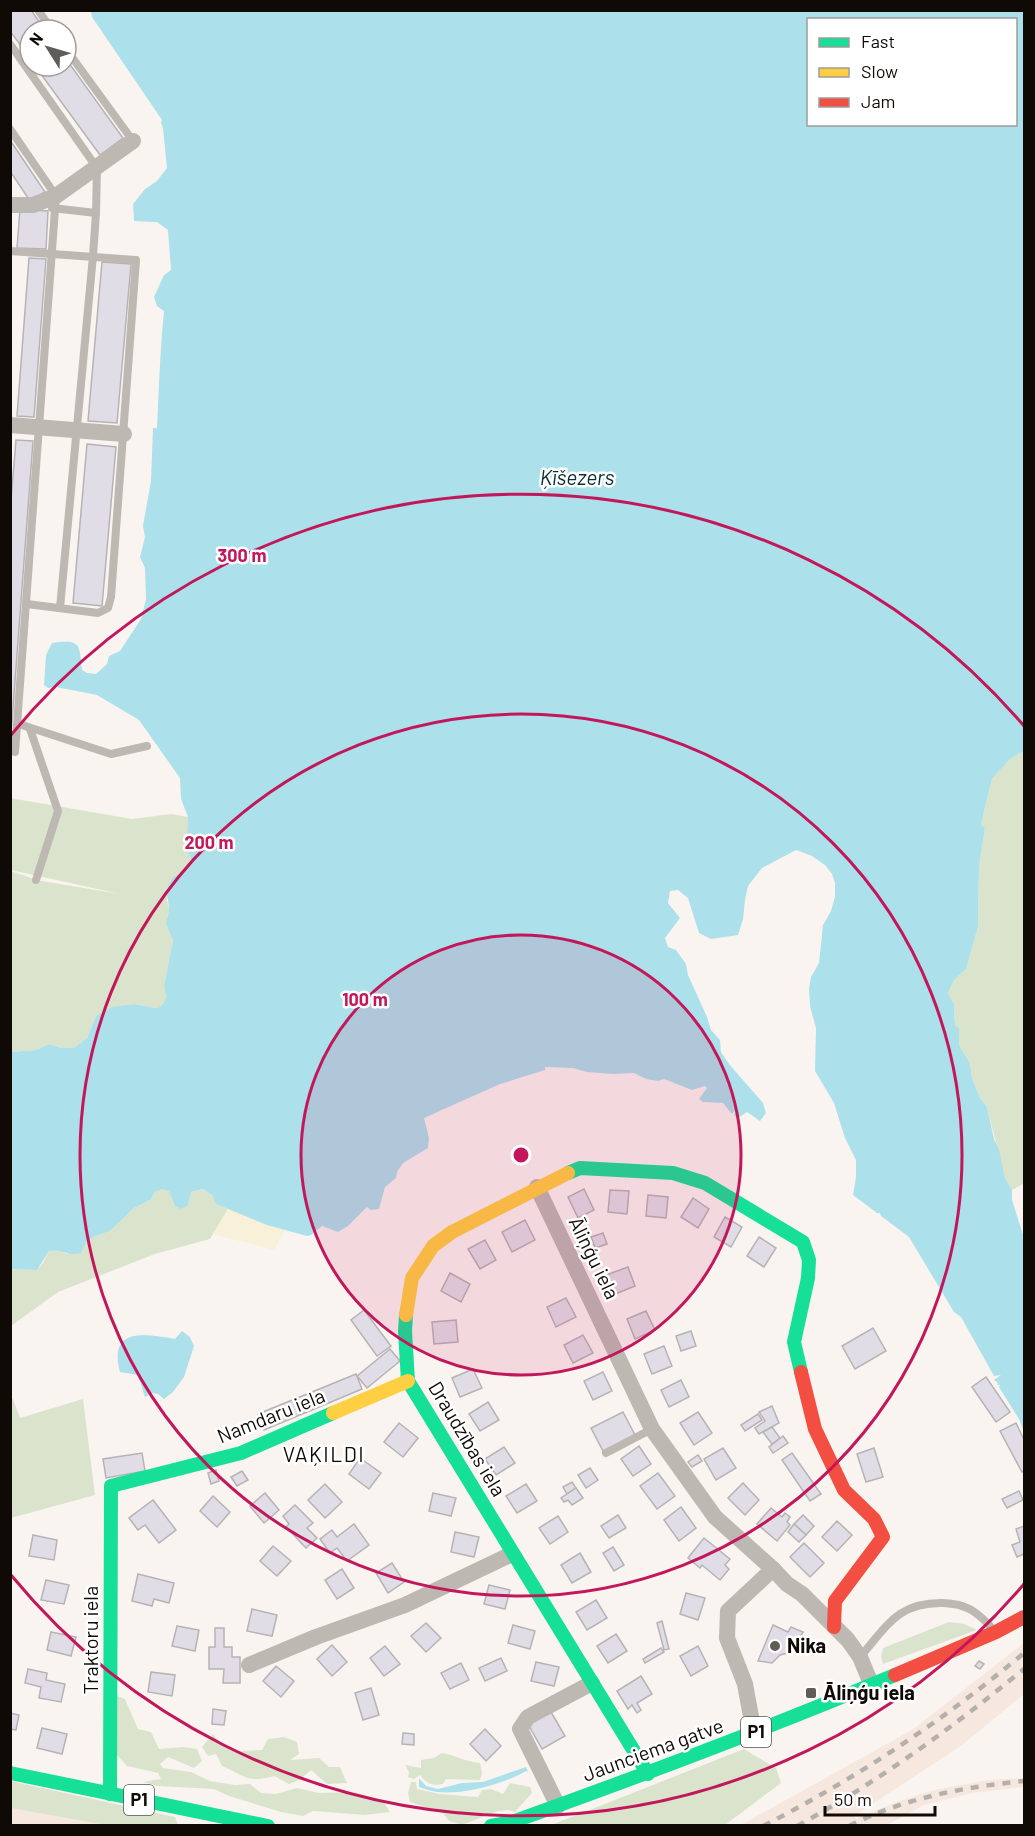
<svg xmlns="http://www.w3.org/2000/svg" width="1035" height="1836" font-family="Barlow,sans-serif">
<rect width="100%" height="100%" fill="#faf4f0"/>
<g fill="#f6e7df">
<path d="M1024 1643V1694L962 1745 854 1816 856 1819 896 1802 934 1790 988 1780 1024 1778V1787L972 1793 924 1805 887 1825H741L912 1730Z"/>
<path d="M11 1808 114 1825H11Z"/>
</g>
<g fill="#dae4cc">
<path d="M1024 751V1186L1023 1184 1012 1190 1005 1178 987 1107 980 1098 972 1078 970 1063 959 1045V1028L955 1025 954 1004 948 993 954 980 966 969 978 927 979 867 985 828 981 824 992 779 1010 759Z"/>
<path d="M10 798 132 819 171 814 188 817 186 848 192 861 187 870 173 877 167 900 169 910 166 924 173 939 164 986 166 997 165 1003 160 1007 155 1008 135 1004 96 1016 87 1038 74 1048H61L49 1044 36 1050 11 1052V871L36 880 120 894 11 870Z"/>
<path d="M162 1189 169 1190 175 1206 188 1205 191 1192 203 1189 212 1195 216 1204 228 1209 210 1239 155 1254 58 1292 11 1326 10 1269 37 1270 43 1263 49 1251 55 1249 67 1254 96 1236 110 1231 134 1208 150 1200 155 1192Z"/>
<path d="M13 1399 20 1418 83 1399 95 1495 11 1518 10 1400Z"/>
<path d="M949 1622 964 1624 977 1630 883 1664 881 1657 883 1648Z"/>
<path d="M109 1693 125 1699 138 1729 151 1732 159 1749 183 1747 197 1749 202 1761 194 1768 168 1757 160 1764 163 1768 191 1772 210 1781 235 1785 250 1784 261 1793 276 1794 297 1788 319 1793 355 1792 383 1801 390 1812 365 1815 313 1811 303 1816 281 1812 229 1796 214 1789 158 1786 143 1782 161 1779 158 1773 127 1766 116 1754Z"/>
<path d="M213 1734C229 1756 236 1751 262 1750L268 1739 284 1737 297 1742 299 1754 290 1760 319 1758 329 1767H340L347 1783 327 1784 311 1770 299 1780 289 1784 274 1776C247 1784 244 1775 222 1766L216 1754 208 1756 202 1747Z"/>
<path d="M744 1749 776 1768 781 1783 725 1825 549 1826Z"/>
<path d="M442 1753C455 1755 466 1762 480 1763L482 1773 480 1780 446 1779 443 1784C432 1786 427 1784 420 1775L414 1779 408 1777 409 1772 405 1765 421 1768V1760L434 1758Z"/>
<path d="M10 1781 175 1817 178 1825H106L11 1808Z"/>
<path d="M411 1782H416L417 1789 440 1794 478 1797 482 1790 491 1789 503 1794 510 1783 530 1787 532 1793 515 1812 509 1810 498 1811 462 1825 449 1821 443 1813 410 1802 408 1793Z"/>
</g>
<path fill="#f8f0d9" d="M228 1209 267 1225 285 1230 274 1250 213 1234Z"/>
<g fill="#ace0ea" fill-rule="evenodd">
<path d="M91 11H1024V751L1010 759 992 779 981 824 985 828 979 867 978 927 966 969 954 980 948 993 954 1004 955 1025 959 1028V1045L970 1063 972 1078 980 1098 987 1107 994 1139 999 1150 1005 1178 1012 1190V1200L1024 1238V1432L1019 1419 999 1387 1000 1385H997L998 1383 994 1380 1001 1375 994 1376 961 1317 954 1312 909 1237 881 1216 880 1213H877L853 1195 856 1177V1160L845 1138 834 1103 815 1071 816 1028 810 1006 809 989 811 977 819 963 823 925 831 911 835 897V883L832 874 825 865 812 856 796 850 762 868 748 886 745 900 743 919 738 935 711 939 699 933 688 898 678 890 670 891 668 903 680 918 665 938 668 947 676 950 686 964 688 975 707 1017 711 1030 720 1040 721 1052 729 1064 763 1103 766 1113 760 1121 747 1112 738 1118 734 1115 737 1108 732 1114 723 1103 703 1102 699 1099 707 1088 705 1086 692 1090 664 1079 658 1081 646 1079 634 1073 613 1074 587 1072 573 1068 545 1067V1070L500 1084 424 1118 429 1138 428 1148 403 1163 397 1172 396 1178 385 1187 379 1209 371 1210 367 1207 348 1226 338 1232 322 1226 311 1235 307 1236 267 1225 216 1204 212 1195 203 1189 191 1192 188 1205 181 1209 175 1206 169 1191 162 1189 155 1192 150 1200 134 1208 110 1231 96 1236 86 1242 81 1253C69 1257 60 1248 49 1251L37 1270 11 1269V1052L36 1050 49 1044 61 1048H74L87 1038 96 1016 112 1007 135 1004 155 1008 160 1007 164 1003 166 997 164 986 173 940 166 924 169 910 167 889 173 877 187 870 192 861 186 848 188 817 181 799 180 778 139 720 97 695 56 687 48 688 44 685 46 655 52 643C82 639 79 645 82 670L87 673 96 674 107 664 109 656 120 651 141 619 146 599 145 568 140 557 145 537 143 526 151 481 153 428H157C159 388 160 351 164 311L157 306 154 297 164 275 171 270 168 230 157 222 134 221 133 204 145 189 157 181 167 168 163 128 161 123 162 120 92 17ZM808 20H1016V124H808Z"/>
<path d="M182 1331 190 1337 194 1346 184 1377 173 1392 164 1399 158 1394 152 1393 145 1397 138 1375 120 1372C108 1327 145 1334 175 1339Z"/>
<path d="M526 1767 528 1772 526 1771C504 1784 464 1795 437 1792 431 1791 425 1789 419 1787V1778L426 1786 438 1789 462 1783 483 1782Z"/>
</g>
<g fill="#e1dde7" stroke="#b6b3b5" stroke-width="1.5">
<path d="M10 10H31L45 30H30V58L10 31Z"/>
<path d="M66 59 123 138 100 155 35 66H66Z"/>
<path d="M10 140 45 192 30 201 10 171Z"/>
<path d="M20 209 48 211 46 249 17 248Z"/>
<path d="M29 258 46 259 34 417 17 416Z"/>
<path d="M102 262 131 264 117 423 88 421Z"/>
<path d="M16 440 33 441 10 748V512Z"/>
<path d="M87 444 116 447 102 606 73 603Z"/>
<path d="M584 1189 594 1210 578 1218 568 1197Z"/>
<path d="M610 1190 629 1191 627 1214 608 1212Z"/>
<path d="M648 1195 668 1197 666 1218 646 1216Z"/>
<path d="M693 1198 709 1209 698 1228 681 1217Z"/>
<path d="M725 1217 742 1227 731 1247 714 1237Z"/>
<path d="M525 1220 535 1240 512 1252 502 1232Z"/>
<path d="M603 1233 607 1244 595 1248 591 1237Z"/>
<path d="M759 1237 776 1248 764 1267 747 1256Z"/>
<path d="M485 1240 496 1260 480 1269 468 1249Z"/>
<path d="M628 1267 635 1286 613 1295 606 1275Z"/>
<path d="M450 1273 470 1284 461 1302 441 1291Z"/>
<path d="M566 1298 576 1317 556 1327 547 1307Z"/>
<path d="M364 1310 391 1346 377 1356 351 1320Z"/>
<path d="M646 1311 655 1330 635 1339 627 1319Z"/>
<path d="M456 1320 458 1342 434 1344 432 1322Z"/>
<path d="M873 1328 886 1351 855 1369 842 1346Z"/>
<path d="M691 1331 696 1346 681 1351 676 1336Z"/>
<path d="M583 1335 593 1353 573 1363 564 1345Z"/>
<path d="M664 1346 672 1366 652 1374 644 1354Z"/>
<path d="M390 1349 400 1361 367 1388 357 1376Z"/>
<path d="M473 1369 482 1388 460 1397 452 1378Z"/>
<path d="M603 1372 612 1391 593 1400 584 1381Z"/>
<path d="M356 1374 362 1389 264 1430 258 1414Z"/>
<path d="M986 1377 1010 1412 996 1422 972 1387Z"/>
<path d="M681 1380 689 1397 669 1407 661 1390Z"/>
<path d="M488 1402 499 1420 480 1431 469 1414Z"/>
<path d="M772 1406 779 1423 759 1434 755 1428 765 1421 759 1412Z"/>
<path d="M623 1412 635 1435 603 1451 591 1428Z"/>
<path d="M698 1412 712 1433 694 1445 680 1423Z"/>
<path d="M758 1414 762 1420 745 1431 741 1425Z"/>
<path d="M399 1423 418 1438 403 1457 384 1442Z"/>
<path d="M1016 1423 1024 1440V1471L1022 1472 1000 1431Z"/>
<path d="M772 1427 780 1438 772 1444 763 1432Z"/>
<path d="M783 1436 788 1443 773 1453 769 1447Z"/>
<path d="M639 1446 651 1464 633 1476 621 1459Z"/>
<path d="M504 1447 515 1463 496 1475 485 1459Z"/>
<path d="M723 1448 736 1468 716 1480 704 1459Z"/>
<path d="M874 1448 883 1477 866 1482 857 1454Z"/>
<path d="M142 1453 145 1471 106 1478 103 1459Z"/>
<path d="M792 1453 821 1494 810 1501 782 1460Z"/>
<path d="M698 1455 702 1461 692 1467 688 1462Z"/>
<path d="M360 1458 381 1473 369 1489 349 1474Z"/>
<path d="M590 1468 598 1480 586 1488 578 1475Z"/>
<path d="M216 1470 219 1481 211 1484 208 1473Z"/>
<path d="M242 1471 248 1480 237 1486 231 1477Z"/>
<path d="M658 1473 675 1496 657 1509 640 1486Z"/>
<path d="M572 1482 576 1488 567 1494 563 1487Z"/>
<path d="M743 1483 759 1500 745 1515 728 1498Z"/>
<path d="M325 1484 342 1502 325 1518 308 1500Z"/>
<path d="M526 1484 537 1501 517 1513 506 1496Z"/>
<path d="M576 1488 583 1498 572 1505 568 1500 564 1502 561 1498Z"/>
<path d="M1019 1491 1023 1500 1007 1508 1002 1499Z"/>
<path d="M265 1493 279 1510 264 1523 250 1506Z"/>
<path d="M433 1493 456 1498 451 1516 429 1511Z"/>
<path d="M213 1496 230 1512 217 1527 200 1511Z"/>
<path d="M153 1500 176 1530 159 1543 145 1525 138 1530 129 1518Z"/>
<path d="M295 1505 313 1523 307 1528 317 1538 306 1548 286 1527 289 1524 283 1516Z"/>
<path d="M681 1507 696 1528 679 1541 664 1520Z"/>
<path d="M771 1508 782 1517 785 1513 790 1517 787 1522 790 1525 777 1541 757 1524Z"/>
<path d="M618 1515 626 1528 609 1538 601 1526Z"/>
<path d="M803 1515 814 1526 806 1535 794 1524Z"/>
<path d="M558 1516 568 1532 550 1544 539 1528Z"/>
<path d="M837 1521 852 1535 837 1551 822 1537Z"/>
<path d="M354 1524 369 1545 347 1561 337 1548 330 1553 320 1539 332 1530 337 1537Z"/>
<path d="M794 1524 806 1535 799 1542 788 1532Z"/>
<path d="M1024 1526V1554L1017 1557 1012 1545 1020 1542 1016 1529Z"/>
<path d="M455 1532 479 1537 474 1557 451 1552Z"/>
<path d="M33 1535 57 1540 54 1560 29 1556Z"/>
<path d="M704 1538 730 1559 725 1565 729 1569 720 1580 702 1565 700 1568 688 1558Z"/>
<path d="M804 1543 824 1563 810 1577 790 1557Z"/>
<path d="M273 1546 291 1561 277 1576 260 1561Z"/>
<path d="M613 1547 624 1565 614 1571 603 1553Z"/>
<path d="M580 1553 591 1572 572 1583 561 1565Z"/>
<path d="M392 1563 404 1582 388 1593 376 1573Z"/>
<path d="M342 1569 354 1588 337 1599 325 1580Z"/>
<path d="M138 1574 174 1583 169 1603 154 1599 152 1606 132 1601Z"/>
<path d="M46 1580 69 1585 64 1604 41 1600Z"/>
<path d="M489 1585 510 1590 505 1609 484 1604Z"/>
<path d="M686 1593 705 1598 698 1620 680 1614Z"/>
<path d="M596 1600 607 1618 587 1630 576 1612Z"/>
<path d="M252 1609 277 1615 272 1636 247 1631Z"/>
<path d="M662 1621 669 1649 664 1650 657 1623Z"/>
<path d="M426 1623 441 1638 426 1652 411 1636Z"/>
<path d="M513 1625 535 1631 530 1649 508 1643Z"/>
<path d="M773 1625 788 1632 791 1627 803 1632 792 1652 780 1655 772 1663 758 1661Z"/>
<path d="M177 1626 199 1630 195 1651 172 1646Z"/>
<path d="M215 1628H224V1647H232V1657H240V1683H223L224 1669H209V1647H215Z"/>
<path d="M51 1632 76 1637 71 1656 47 1650Z"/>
<path d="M616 1634 627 1651 608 1663 597 1646Z"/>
<path d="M332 1645 347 1662 332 1676 317 1659Z"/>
<path d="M385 1646 400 1664 384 1676 370 1658Z"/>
<path d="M698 1646 708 1666 691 1676 680 1656Z"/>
<path d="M661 1648 664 1652 645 1663 643 1659Z"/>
<path d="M501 1658 507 1671 485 1681 479 1668Z"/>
<path d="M979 1661 984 1664 980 1669 975 1666Z"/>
<path d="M536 1662 559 1667 554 1686 531 1681Z"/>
<path d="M461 1663 469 1680 450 1689 441 1673Z"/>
<path d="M276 1666 294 1681 281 1697 263 1681Z"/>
<path d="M28 1669 47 1673 46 1680 65 1684 61 1702 39 1698 41 1687 25 1683Z"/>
<path d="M151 1672 175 1675 172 1696 148 1692Z"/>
<path d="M641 1676 652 1694 637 1703 641 1710 637 1713 632 1705 628 1709 617 1691Z"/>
<path d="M371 1688 379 1715 363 1720 355 1693Z"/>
<path d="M213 1709 226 1711 224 1725 212 1724Z"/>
<path d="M551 1712 565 1736 542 1749 528 1724Z"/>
<path d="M10 1713 19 1715 16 1730 10 1729Z"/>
<path d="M42 1728 67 1734 62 1754 37 1748Z"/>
<path d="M485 1729 501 1746 486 1761 470 1744Z"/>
<path d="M403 1733 414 1734V1745L402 1744Z"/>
</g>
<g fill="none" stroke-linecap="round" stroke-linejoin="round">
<g stroke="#beb8b3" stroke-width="8">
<path d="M38 10 52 30"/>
<path d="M10 44 97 168 96 213 93 256 60 608"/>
<path d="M66 49 133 141"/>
<path d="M10 129 56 196 15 752"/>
<path d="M52 208 96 213"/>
<path d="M10 251 136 260 111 597 108 608 98 613 27 604"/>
<path d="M19 724 111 754 147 746"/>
<path d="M30 729 58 811 36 880"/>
<path d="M606 1453 652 1429"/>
<path d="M860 1657C887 1626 898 1602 943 1603 967 1604 976 1611 992 1628"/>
</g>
<g stroke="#beb8b3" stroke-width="16">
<path d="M10 205H33L56 196 133 141"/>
<path d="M10 425 124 434"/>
<path d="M537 1187 652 1429 715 1517 773 1569 787 1584 802 1594 848 1640 860 1657 872 1686"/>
<path d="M249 1665 316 1637 405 1605 512 1554"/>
<path d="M754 1733 745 1684 727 1638 728 1611 773 1569"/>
<path d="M558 1806 520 1729 528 1717 592 1683"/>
</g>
<g stroke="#16e098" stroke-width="14">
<path d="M568 1173 580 1168 673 1173 705 1183 803 1242 809 1260 808 1278 794 1342 801 1372"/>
<path d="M406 1315 405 1331 408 1381 648 1774"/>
<path d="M10 1773 268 1826"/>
<path d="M110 1794 111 1486 241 1453 333 1413"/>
<path d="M491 1826 512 1822C641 1776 768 1728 895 1675"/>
</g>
<g stroke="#ffcf43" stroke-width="14">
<path d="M406 1315 412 1278 433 1246 452 1232 568 1173"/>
<path d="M333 1413 408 1381"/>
</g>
<g stroke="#f24e42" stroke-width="14">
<path d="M801 1372 815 1429 844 1490 874 1519 883 1537 835 1601 834 1627"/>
<path d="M895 1675 996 1632 1024 1617"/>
</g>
<g stroke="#b4b0ab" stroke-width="4.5" stroke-dasharray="8 8" stroke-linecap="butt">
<path d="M763 1826C857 1778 944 1720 1024 1653"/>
<path d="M797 1826C878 1782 953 1727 1024 1669"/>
<path d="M849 1826C904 1798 964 1787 1024 1781"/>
</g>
</g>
<circle cx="521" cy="1155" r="220" fill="#c2185b" fill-opacity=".12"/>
<g fill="none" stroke="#c2185b" stroke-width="3">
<circle cx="521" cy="1155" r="220"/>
<circle cx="521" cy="1155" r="441"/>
<path d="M1024 1584A661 661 0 0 1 11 1575M11 735A661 661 0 0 1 1024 726"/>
</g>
<g fill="#625c58" stroke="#fff" stroke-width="2">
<circle cx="775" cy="1646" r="6"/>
<rect x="805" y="1687" width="12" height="12" rx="3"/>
</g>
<g text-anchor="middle" stroke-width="5" stroke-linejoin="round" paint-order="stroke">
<g fill="#fff" stroke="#585451" stroke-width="1.5">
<rect x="741" y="1717" width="30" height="30" rx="4.5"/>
<rect x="124" y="1785" width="30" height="30" rx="4.5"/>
</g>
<g font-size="18" font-weight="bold" fill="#100a06">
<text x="756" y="1738">P1</text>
<text x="139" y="1806">P1</text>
</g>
<g font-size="20" fill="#100a06" stroke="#fff">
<text transform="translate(594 1258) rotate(64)" y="7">Āliņģu iela</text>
<text transform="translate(271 1416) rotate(-22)" y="7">Namdaru iela</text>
<text transform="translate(467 1439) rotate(59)" y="7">Draudzības iela</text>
<text transform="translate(91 1640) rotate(-90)" y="7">Traktoru iela</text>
<text transform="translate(653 1750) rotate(-20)" y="7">Jaunciema gatve</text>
</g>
<g font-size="20" font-weight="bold" fill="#100a06" stroke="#fff" text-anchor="start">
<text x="787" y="1653">Nika</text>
<text x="823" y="1700">Āliņģu iela</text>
</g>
<g font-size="21" font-style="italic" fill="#093037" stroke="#fff">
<text x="577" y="485">Ķīšezers</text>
</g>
<g font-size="21" letter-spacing="1.5" fill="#100a06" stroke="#fff">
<text x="324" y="1462">VAĶILDI</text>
</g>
</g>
<circle cx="521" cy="1155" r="9" fill="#c2185b" stroke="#fff" stroke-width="3"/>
<g font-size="18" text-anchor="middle" font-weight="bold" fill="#c2185b" stroke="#fff" stroke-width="5" stroke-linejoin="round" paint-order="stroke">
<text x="242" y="562">300 m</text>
<text x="209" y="849">200 m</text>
<text x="365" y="1006">100 m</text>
</g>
<rect width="1035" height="1836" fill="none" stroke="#100a06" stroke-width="24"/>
<rect x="807" y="18" width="210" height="108" fill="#ffffff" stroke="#9f9d9b" stroke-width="1.5"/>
<rect x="819" y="38" width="30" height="9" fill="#16e098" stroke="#9f9d9b" stroke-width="1.5"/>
<text x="861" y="48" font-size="18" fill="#100a06">Fast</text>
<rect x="819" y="68" width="30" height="9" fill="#ffcf43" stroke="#9f9d9b" stroke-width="1.5"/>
<text x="861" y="78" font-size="18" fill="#100a06">Slow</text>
<rect x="819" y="98" width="30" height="9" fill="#f24e42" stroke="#9f9d9b" stroke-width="1.5"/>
<text x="861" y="108" font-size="18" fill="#100a06">Jam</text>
<g transform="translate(48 48) rotate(307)"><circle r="28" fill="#ffffff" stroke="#9f9d9b" stroke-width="1.5"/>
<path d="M0-4.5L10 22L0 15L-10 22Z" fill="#625c58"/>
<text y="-9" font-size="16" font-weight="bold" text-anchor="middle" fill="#100a06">N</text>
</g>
<path d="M825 1806v9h110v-9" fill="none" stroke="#100a06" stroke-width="3"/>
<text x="834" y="1806" font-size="18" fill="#100a06" stroke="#ffffff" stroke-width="4.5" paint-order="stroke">50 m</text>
</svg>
